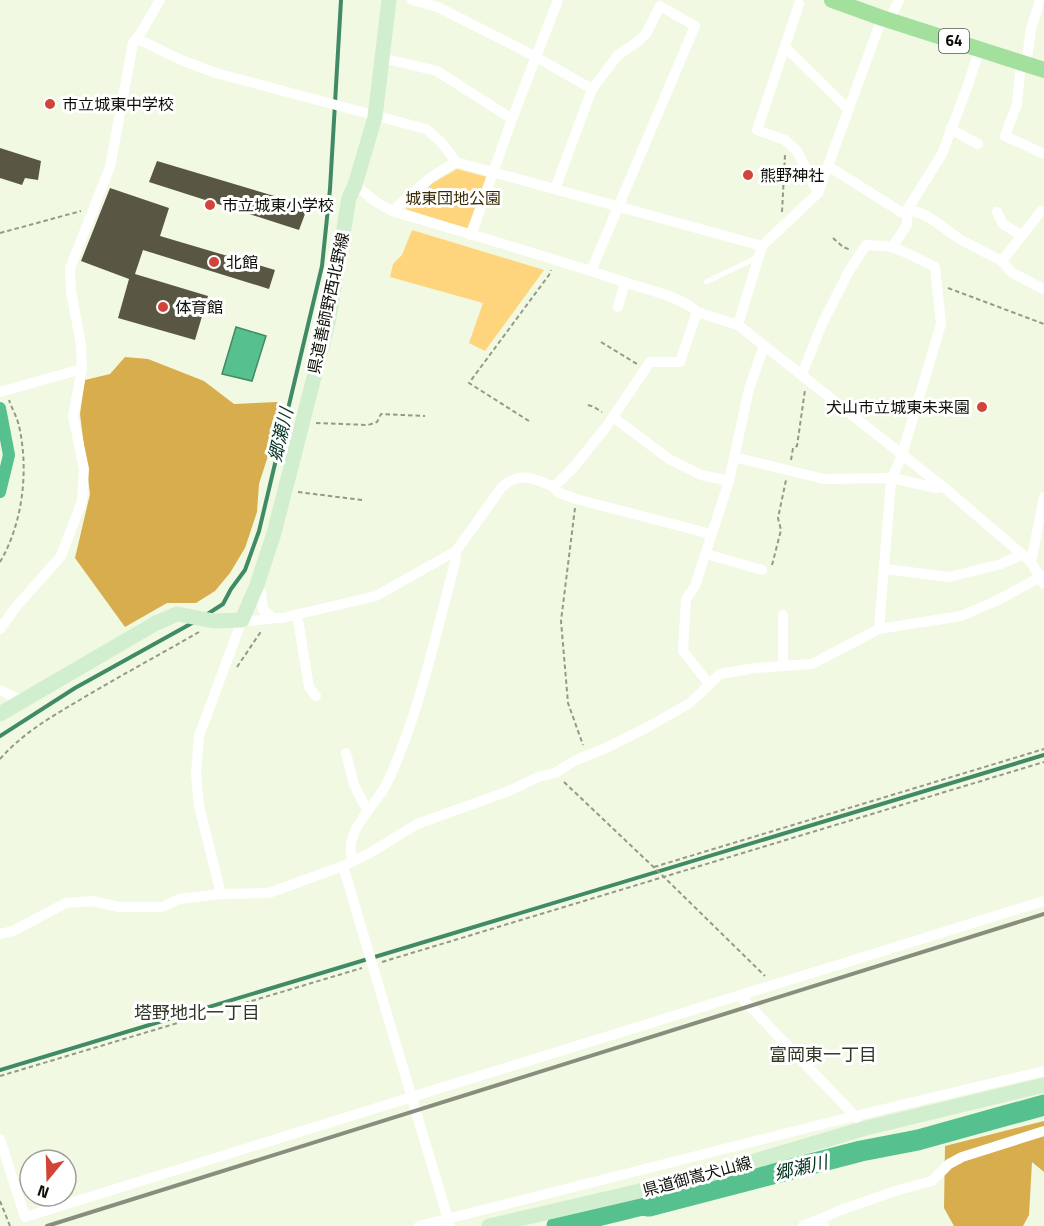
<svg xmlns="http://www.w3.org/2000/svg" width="1044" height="1226" font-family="'Titillium Web','Noto Sans JP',sans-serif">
<rect width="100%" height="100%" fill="#f1f9e2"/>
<g fill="#fed57c">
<path d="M457 169 487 177 467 229 406 209 433 183Z"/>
<path d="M412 230 544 270 485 351 469 343 483 303 390 277 393 264 402 255Z"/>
</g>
<g fill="#d7ad4d">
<path d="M125 357 148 359 204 381 234 404 278 402 273 440 259 484 257 512 245 548 230 573 215 591 196 603H167L125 627 75 558 90 494 80 414 85 380 110 374Z"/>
<path d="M1044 1121V1172L1032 1162 1029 1215 1023 1226H954L944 1208 945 1146Z"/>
</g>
<path fill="#56c08e" stroke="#408b66" stroke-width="1.5" d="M236 327 266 336 252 381 222 374Z"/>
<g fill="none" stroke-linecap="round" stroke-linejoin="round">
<g stroke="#408b66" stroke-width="4">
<path d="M206 615 223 604 231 589 245 570 259 531 322 266 330 189 341 0"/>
<path d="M0 736 75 688 194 622"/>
<path d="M0 1070 1044 755"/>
</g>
<path stroke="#56c08e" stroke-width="12" d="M0 408 9 455 0 492"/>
<path stroke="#56c08e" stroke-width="21" d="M557 1226 642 1205 649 1206 861 1151 918 1140 1044 1105"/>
</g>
<g fill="#595743">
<path d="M0 148 41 161 38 180 25 178 22 185 0 178Z"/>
<path d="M157 161 308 206 299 230 149 182Z"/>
<path d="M110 188 169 208 160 236 275 270 269 289 143 250 135 274 208 296 195 340 118 318 129 279 81 261Z"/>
</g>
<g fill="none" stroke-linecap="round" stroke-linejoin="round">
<g stroke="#949a89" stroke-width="2" stroke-dasharray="4.5 3" stroke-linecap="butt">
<path d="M782 212 785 155"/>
<path d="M0 233 81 211"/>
<path d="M833 238 843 247 851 250"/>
<path d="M948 288 1044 324"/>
<path d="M601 342 637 364"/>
<path d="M588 405 594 407 602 412"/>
<path d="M529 421 469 383 549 275 551 270"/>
<path d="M316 423 368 425 377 422 381 414 425 416"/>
<path d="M791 460 793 448 797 446 805 390"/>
<path d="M298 492 362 500"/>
<path d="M575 508 561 621 568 703 583 745"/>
<path d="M0 562C23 523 29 470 19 426 17 417 12 409 9 400"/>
<path d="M772 565 781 530 778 518 786 480"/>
<path d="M237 667 262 630"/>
<path d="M0 759C22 734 49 718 78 701 118 677 159 655 199 632"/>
<path d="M564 782 664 877 765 976"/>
<path d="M654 867 1044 749"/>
<path d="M382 962 1044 762"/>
<path d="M0 1076 362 968"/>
<path d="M0 1201 10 1226"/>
</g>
<path stroke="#fff" stroke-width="5" d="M706 282 758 257"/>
<g stroke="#fff" stroke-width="10">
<path d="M412 0 438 7 536 57 592 89"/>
<path d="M799 4 757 130 785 140 797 151 818 193"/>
<path d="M889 21 899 0"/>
<path d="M136 38 181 60 216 73 426 129 441 142 456 162 762 246"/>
<path d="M785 47 848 109"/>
<path d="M382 58 437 71 512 119"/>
<path d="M1021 63 1017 104 1005 136 1044 154"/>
<path d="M1026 65 1031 29 1040 0"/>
<path d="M950 129 978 144"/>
<path d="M828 166 901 212C924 206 941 228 960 239 974 247 988 254 1002 261L1041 211 1044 212"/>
<path d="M355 185 376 202 392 211C472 235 551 257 630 284 649 290 684 298 697 312L738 325 947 490 1031 562 1044 584"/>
<path d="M555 189 592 89 618 55 636 43 646 34 660 6 695 26 591 271"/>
<path d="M392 211 431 177 456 162"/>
<path d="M997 212 1003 224 1022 236"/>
<path d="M471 235 512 119 558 0"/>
<path d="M892 247 907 225V210L942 154 968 85 979 50"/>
<path d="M1002 261 1011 272 1043 289"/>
<path d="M618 307 625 282"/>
<path d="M738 325 762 246 818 193 882 18"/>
<path d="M802 374 822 324 849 271 866 245C874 246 882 245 890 247 896 247 929 264 935 267L941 324 902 455 891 481 879 629"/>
<path d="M0 392 82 369"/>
<path d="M613 417 669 459 701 475 729 481"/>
<path d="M734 457 824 479 892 478 936 488 943 487"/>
<path d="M554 487 557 492 576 499 711 534"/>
<path d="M706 554 762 570"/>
<path d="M1031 562 1044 497"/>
<path d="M885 569 949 577 1001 564 1021 555"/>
<path d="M257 585 261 592 263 610 272 617"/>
<path d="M297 614 309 687 316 696"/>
<path d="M783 615V666"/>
<path d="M0 629 15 608 61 556 82 501 84 469 73 416 82 369 81 345 71 291 70 268 110 167 133 43 142 31 160 0"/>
<path d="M709 684 683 651 686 599 695 586 729 481 749 389 764 346"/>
<path d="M0 690 23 701"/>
<path d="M346 753 354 785 367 810"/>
<path d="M353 861C341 831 377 806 388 781 420 712 435 636 455 563L456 551"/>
<path d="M343 866 450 1226"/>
<path d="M221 894 199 806 196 774 199 736 242 620C256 623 268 617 282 618L376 596 456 551 502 487C521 471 533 478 554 487L573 468 606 427 650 362H680L697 312"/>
<path d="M0 934 13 931 66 903 92 901 119 907H162L179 899 221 894 269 893 343 866 370 853 417 824 509 791 538 777 555 773 574 761 606 748 646 728 690 703 720 674 755 668 812 664 879 629 961 616 998 600 1044 575"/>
<path d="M739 995 857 1118"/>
<path d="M0 1139 25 1217 1044 901"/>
<path d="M821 1219 838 1211 895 1191 932 1181 949 1164 962 1157 1044 1131"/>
<path d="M419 1226 855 1116 1044 1071"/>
<path d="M803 1226 821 1219 824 1226"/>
</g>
<g stroke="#d1efce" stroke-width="15">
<path d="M0 714 156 623 177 614 214 621 242 620 257 585 274 533 328 323 349 198 355 185 375 117 389 0"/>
<path d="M489 1226 704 1176 866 1128 1044 1085"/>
</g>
<path stroke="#a3df9d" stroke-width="16" d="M832 0 882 18 1044 70"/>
<path stroke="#888e7e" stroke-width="4" d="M47 1226 1044 914"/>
</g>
<g fill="#d24437" stroke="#fff" stroke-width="2">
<circle cx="50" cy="104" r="6"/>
<circle cx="748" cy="175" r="6"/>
<circle cx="210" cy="205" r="6"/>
<circle cx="214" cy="262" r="6"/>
<circle cx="163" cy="307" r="6"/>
<circle cx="982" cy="407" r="6"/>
</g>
<g text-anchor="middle" stroke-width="6" stroke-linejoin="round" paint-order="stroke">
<rect fill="#fff" stroke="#565852" stroke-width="1.5" x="939" y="29" width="30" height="24" rx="4.5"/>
<g font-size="15" font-weight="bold" fill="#0d1008">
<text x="954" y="46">64</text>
</g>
<g font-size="16" fill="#0d1008" stroke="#fff" text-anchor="start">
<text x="62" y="110">市立城東中学校</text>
<text x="760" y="181">熊野神社</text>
<text x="222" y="211">市立城東小学校</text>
<text x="226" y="268">北館</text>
<text x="175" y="313">体育館</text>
<text x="970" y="413" text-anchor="end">犬山市立城東未来園</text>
</g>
<g font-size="16" fill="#3a2a00" stroke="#fff">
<text x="453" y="204">城東団地公園</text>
</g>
<g font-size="16" fill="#0d1008" stroke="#fff">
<text transform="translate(328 303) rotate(-78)" y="6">県道善師野西北野線</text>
<text transform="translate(697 1176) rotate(-15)" y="6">県道御嵩犬山線</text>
</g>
<g font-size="18" font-style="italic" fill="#02321f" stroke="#fff">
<text transform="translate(281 435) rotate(-77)" y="6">郷瀬川</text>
<text transform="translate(801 1168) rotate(-13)" y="6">郷瀬川</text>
</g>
<g font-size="18" fill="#313725" stroke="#fff">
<text x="197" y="1019">塔野地北一丁目</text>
<text x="823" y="1061">富岡東一丁目</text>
</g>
</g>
<g transform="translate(48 1178) rotate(199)"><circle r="28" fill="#ffffff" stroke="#9e9f9c" stroke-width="1.5"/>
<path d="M0-4.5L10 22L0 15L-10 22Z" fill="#d24437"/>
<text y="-9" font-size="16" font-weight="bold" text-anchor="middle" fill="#0d1008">N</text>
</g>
</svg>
